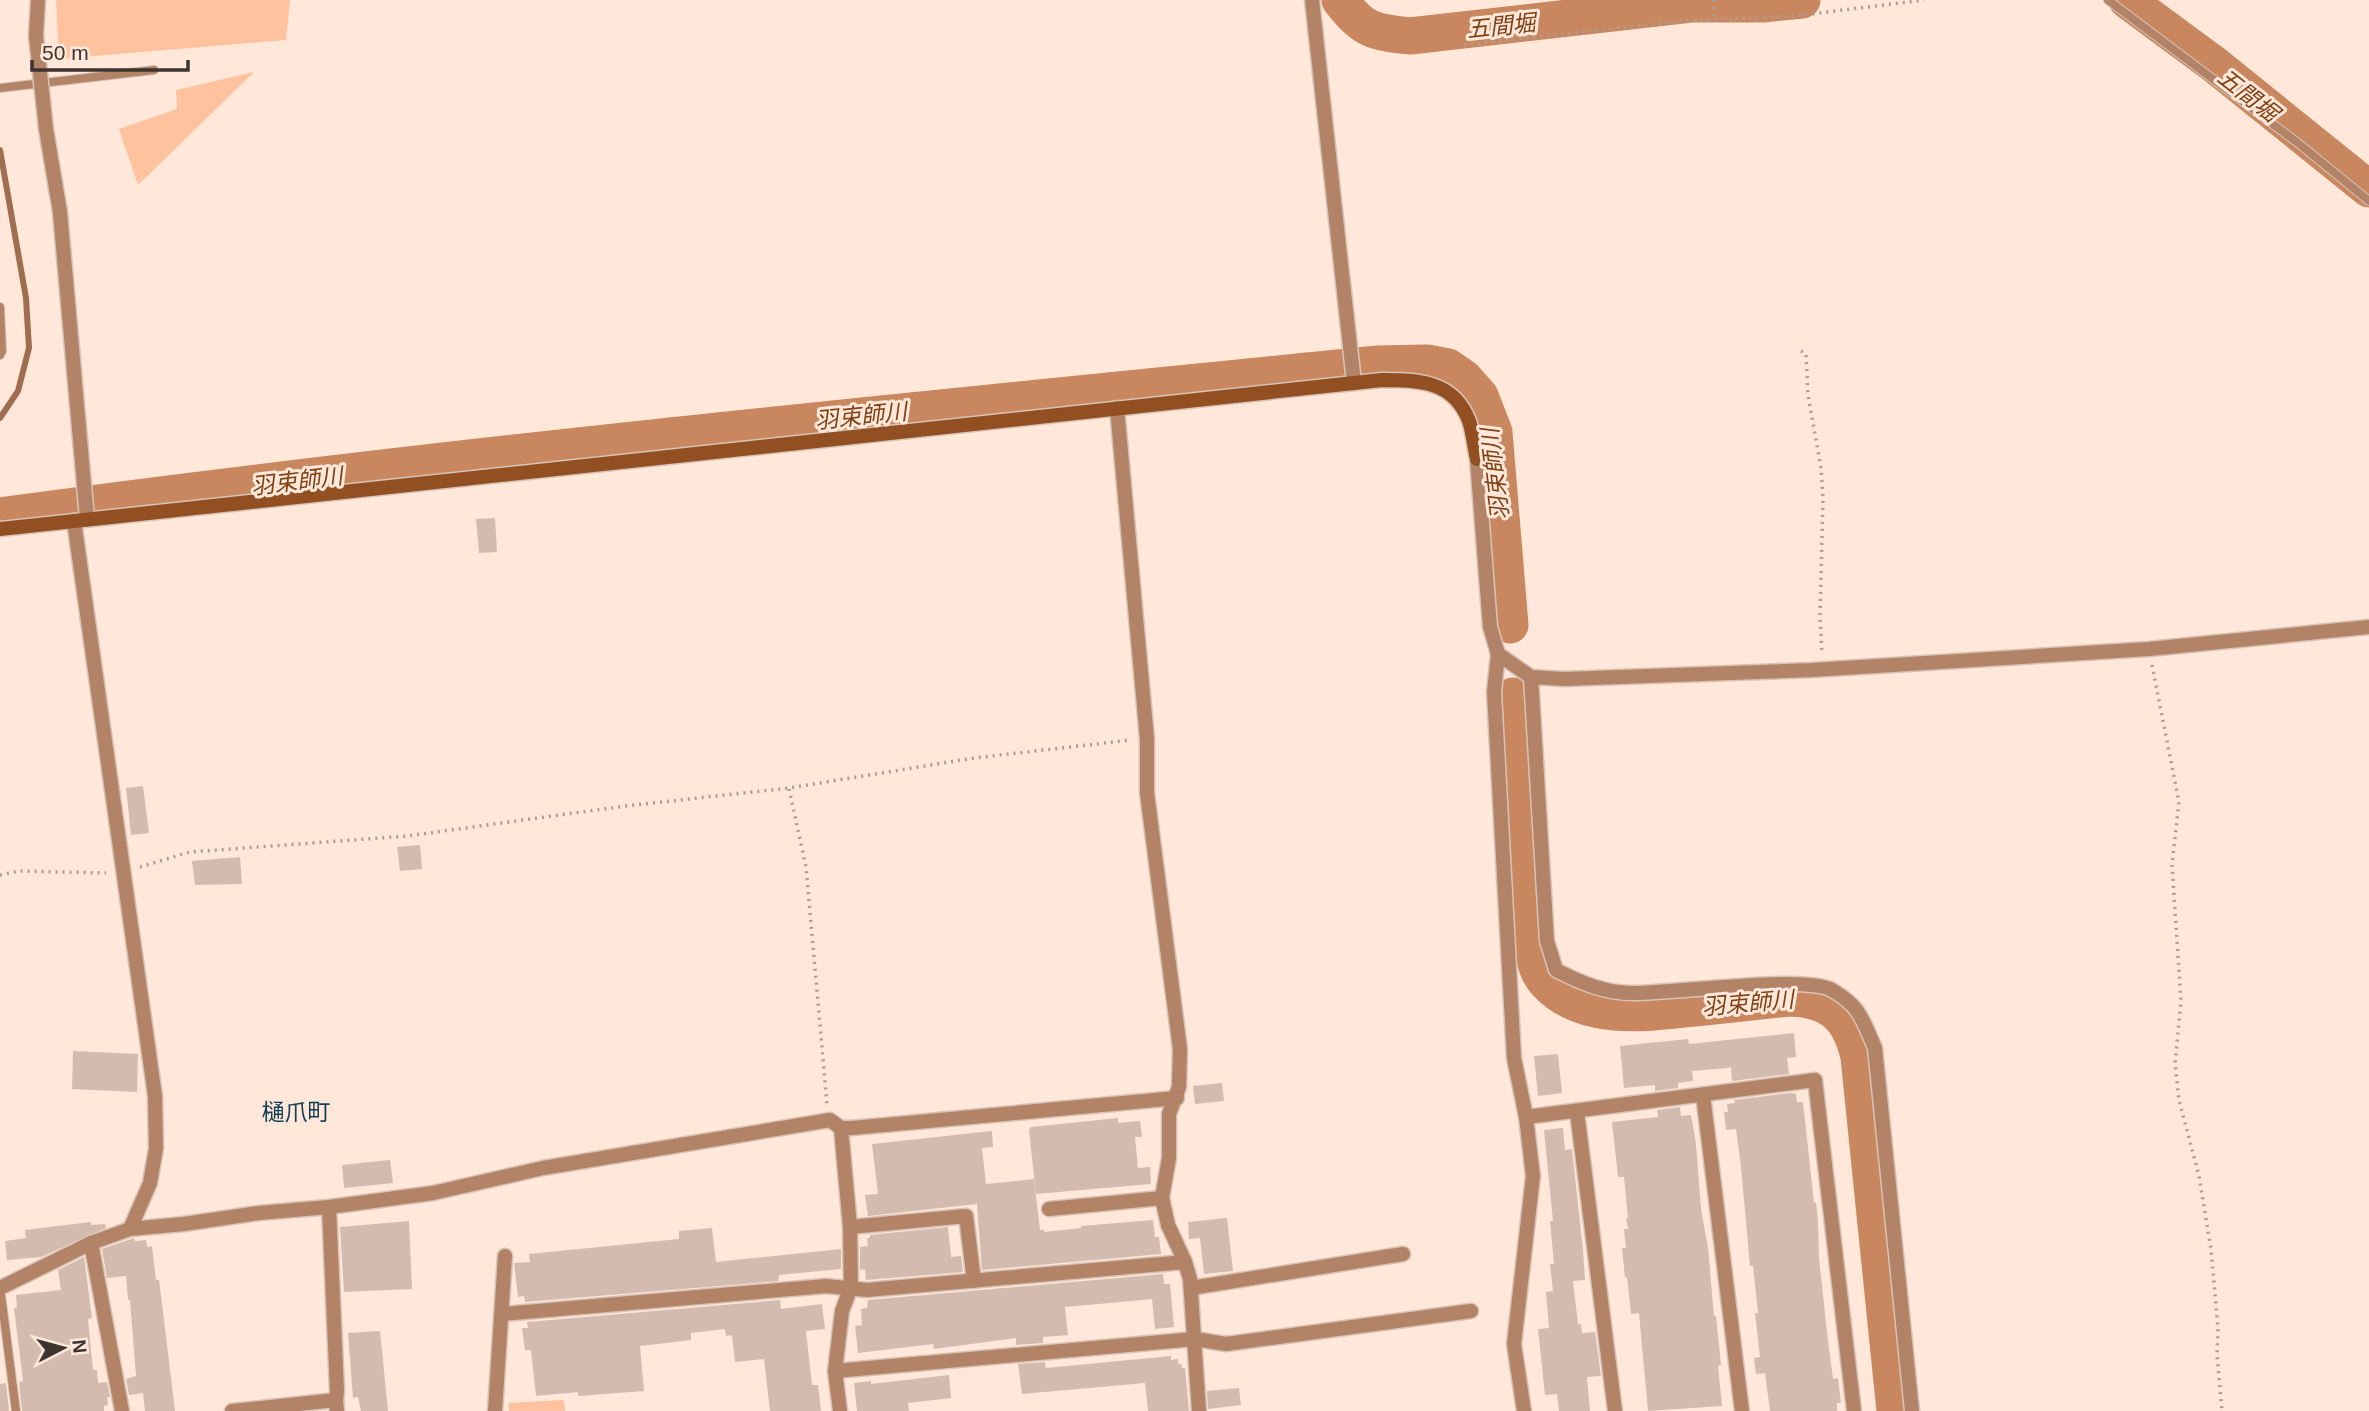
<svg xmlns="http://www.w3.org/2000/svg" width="2369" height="1411" font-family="Helvetica,'Noto Sans JP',sans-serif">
<rect width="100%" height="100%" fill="#ffe7d9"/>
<g fill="#ffc29e">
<path d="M56 0H290L286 40 59 59Z"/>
<path d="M254 72 138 185 119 129 177 109 176 90Z"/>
<path d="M562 1400 564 1401 565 1411H509V1403Z"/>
</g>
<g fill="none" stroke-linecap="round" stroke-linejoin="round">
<path stroke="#9f6e51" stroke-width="6" d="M0 150 26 298 29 348 18 391 0 418"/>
<g stroke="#c9875f" stroke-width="37">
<path d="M1340 0C1363 31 1374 32 1410 36L1691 4H1763L1802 0"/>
<path d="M2127 0 2215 65 2369 189"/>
<path d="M0 516C458 454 918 410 1378 364L1427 363 1448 367 1464 378 1480 396 1494 432 1510 625"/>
<path d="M1513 696 1532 948C1535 960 1537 972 1546 982 1585 1025 1654 1012 1704 1007 1732 1004 1761 1001 1789 998 1831 999 1850 1017 1859 1057L1895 1411"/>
</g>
</g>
<g fill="#d3bcaf">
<path d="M495 518 497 552 479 553 476 519Z"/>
<path d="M143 786 149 833 131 835 126 788Z"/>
<path d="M420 845 422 869 400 871 397 847Z"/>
<path d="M240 857 242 884 195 885 192 861Z"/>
<path d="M1794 1033 1796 1057 1787 1058 1789 1074 1732 1081 1731 1067 1728 1068 1692 1071 1693 1081 1678 1083V1088L1655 1091V1085L1624 1088 1620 1046 1688 1039 1689 1044Z"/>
<path d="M73 1051 138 1054 137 1092 72 1089Z"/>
<path d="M1558 1054 1562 1093 1538 1096 1534 1056Z"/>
<path d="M1222 1083 1224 1101 1195 1104 1193 1086Z"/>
<path d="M1791 1093 1796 1094 1797 1102H1803L1814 1203 1816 1202 1818 1221 1819 1258 1828 1341 1833 1379 1838 1378 1841 1403H1837V1411H1770L1765 1373 1756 1374 1754 1358 1760 1357 1755 1313H1758L1753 1266H1750L1741 1167 1736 1129 1726 1130 1724 1112H1728L1727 1104 1735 1103 1734 1100Z"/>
<path d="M1680 1107 1681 1116 1691 1115 1696 1144 1701 1209 1708 1248 1714 1316H1716L1721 1365 1718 1366 1722 1406 1648 1411 1639 1313 1631 1314 1627 1277 1625 1278 1622 1248H1626L1624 1229H1628L1626 1218H1628L1624 1177H1618L1612 1122 1658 1117 1657 1110Z"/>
<path d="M1118 1118V1123L1140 1121 1142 1137H1135L1138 1168 1150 1167 1151 1184 1036 1194 1029 1130 1031 1127Z"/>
<path d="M1563 1128 1565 1150 1572 1149 1583 1250 1585 1280 1573 1281 1578 1324H1581L1582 1333 1595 1332 1601 1376 1587 1377 1590 1411H1559L1557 1394 1545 1395 1540 1348 1538 1329 1549 1328 1546 1292 1553 1291 1550 1264H1554L1550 1221H1553L1544 1130Z"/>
<path d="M992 1131 993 1147 982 1148 986 1184 1034 1179 1040 1230H1044V1232L1081 1228V1226L1153 1220 1155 1237H1159L1161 1254 982 1270 977 1204 868 1216 865 1195 878 1194 872 1144Z"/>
<path d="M390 1160 393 1183 344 1188 342 1165Z"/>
<path d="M1227 1218 1233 1271 1204 1274 1200 1238 1189 1239 1188 1222Z"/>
<path d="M409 1221 412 1289 344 1292 340 1227Z"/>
<path d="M91 1222V1225L105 1224 106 1228 41 1257 7 1260 5 1241 26 1238 25 1230Z"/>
<path d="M948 1227 951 1257 961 1256 963 1272 866 1280 865 1269 860 1270V1247L868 1246 867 1238H870V1235Z"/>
<path d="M712 1228 716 1262 841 1249V1269L779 1275 778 1281 525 1302 524 1296 518 1297 514 1263 530 1262 529 1254 679 1239V1231Z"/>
<path d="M134 1238 135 1241 146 1240 147 1247 152 1246 156 1280H159L163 1312 175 1411H145L143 1393 129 1395 126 1379 136 1376 130 1300H128L126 1276 107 1278 102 1249Z"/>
<path d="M84 1257 92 1318 88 1319 93 1370H97L98 1383 107 1382 110 1397H107L108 1405 104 1406V1411H22L19 1382 23 1381 14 1308H17L16 1295 61 1290 58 1270Z"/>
<path d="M1163 1274 1164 1284H1170L1174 1327 1155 1329 1152 1299 1132 1301 1065 1307 1068 1335 1043 1337V1343L1016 1345V1338L934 1349 933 1344 858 1353 855 1326 862 1325 861 1309 867 1308 868 1300Z"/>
<path d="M780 1300 781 1309 822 1304 825 1329 806 1331 812 1385H818L821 1411H770L764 1359 735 1362 732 1335 726 1336 725 1329 691 1333V1340L640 1346 644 1391 578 1396V1392L536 1396 531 1350H525L522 1328H528L527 1322Z"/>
<path d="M380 1331 388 1411H361L358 1397 353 1398 348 1333Z"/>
<path d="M1171 1356V1360L1178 1359V1364H1181L1182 1368H1185L1189 1411H1148L1145 1383 1022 1394 1018 1364 1045 1362 1046 1368Z"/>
<path d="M949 1375 951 1398 908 1403 909 1411H857L854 1383 871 1381V1384Z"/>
<path d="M6 1383 9 1411H0V1384Z"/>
<path d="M1239 1388 1241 1405 1208 1409 1207 1391Z"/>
</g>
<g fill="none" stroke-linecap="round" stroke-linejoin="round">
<defs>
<g id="lane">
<path d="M2108 0 2298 143 2369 201"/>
<path d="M0 88 154 70"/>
<path d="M0 307 2 351 0 355"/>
<path d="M0 1287 16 1411"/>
</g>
<g id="street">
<path d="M1312 0 1354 383"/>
<path d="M36 36 38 0"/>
<path d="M46 129 60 212 87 519"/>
<path d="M1117 408 1147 739V793L1180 1049 1179 1087 1169 1114V1158L1162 1198 1168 1225 1185 1262 1190 1279 1199 1411"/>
<path d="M1477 459 1490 627 1498 654 1531 677 1564 679 1812 670 2149 649 2369 627"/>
<path d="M74 521 155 1096 156 1148 150 1183 130 1229"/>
<path d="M1498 654 1494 692 1514 1058 1526 1117 1533 1176 1514 1344 1524 1411"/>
<path d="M1531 677 1547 941 1556 970C1581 983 1607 994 1636 993 1674 993 1806 975 1832 990 1861 1007 1862 1019 1875 1048L1912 1411"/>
<path d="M1703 1095 1742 1411"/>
<path d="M1577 1112 1615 1411"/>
<path d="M1526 1117 1815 1080 1854 1411"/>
<path d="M329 1207 337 1391 336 1400"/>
<path d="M1049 1209 1162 1198"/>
<path d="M850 1227 966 1216 974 1281"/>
<path d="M91 1243 122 1411"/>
<path d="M0 1288 91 1243 130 1229 184 1224 259 1213 329 1207 433 1193 543 1168 830 1120 841 1128H852L1177 1098"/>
<path d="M1191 1288 1403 1254"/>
<path d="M502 1314 826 1286 867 1290 1185 1262"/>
<path d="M835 1371 1195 1339 1226 1344 1471 1311"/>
<path d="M232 1411 336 1400 337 1411"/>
<path d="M495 1411 505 1256"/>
<path d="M840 1411 835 1371 842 1311 851 1287 850 1227 841 1128"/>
</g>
<path id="secondary" d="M0 529 1382 380C1419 380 1454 381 1469 421 1473 432 1474 447 1477 459"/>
</defs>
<use href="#lane" stroke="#d8c3b7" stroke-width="10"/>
<use href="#street" stroke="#d8c3b7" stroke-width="17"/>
<use href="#secondary" stroke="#d8c3b7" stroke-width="17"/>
<g stroke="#ae9c92" stroke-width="3.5" stroke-dasharray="2 5" stroke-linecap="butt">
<path d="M1714 0V19"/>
<path d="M1464 45 1681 21 1794 16 1924 0"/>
<path d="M1801 351 1806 354 1808 395 1821 468 1823 498 1820 617 1822 653"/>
<path d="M2152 665 2179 802 2172 865 2181 1001 2175 1064 2179 1100 2199 1176 2211 1249 2218 1328 2217 1355 2222 1411"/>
<path d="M789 789 806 867 827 1104"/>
<path d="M140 867 190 852 407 836 625 806 789 788 974 758 1131 740"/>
<path d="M0 875 19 871 106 873"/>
</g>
<use href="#lane" stroke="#b38367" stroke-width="8"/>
<use href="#street" stroke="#b38367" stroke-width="14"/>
<use href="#secondary" stroke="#924f21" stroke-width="14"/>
<defs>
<path id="street-bridge" d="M36 36 46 129"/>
</defs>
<use href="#street-bridge" stroke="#d8c3b7" stroke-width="17" stroke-linecap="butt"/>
<use href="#street-bridge" stroke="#b38367" stroke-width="14"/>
</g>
<g text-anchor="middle" stroke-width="6" stroke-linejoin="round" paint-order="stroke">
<g font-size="23" font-style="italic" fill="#7f4013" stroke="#ffe7d9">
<text transform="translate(1501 26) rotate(-6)" y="8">五間堀</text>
<text transform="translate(2248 95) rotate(38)" y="8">五間堀</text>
<text transform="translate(861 416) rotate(-6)" y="8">羽束師川</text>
<text transform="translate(1495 474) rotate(-97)" y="8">羽束師川</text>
<text transform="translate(297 481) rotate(-7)" y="8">羽束師川</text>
<text transform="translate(1748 1003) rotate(-5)" y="8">羽束師川</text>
</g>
<g font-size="23" fill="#103e52" stroke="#ffe7d9">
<text x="296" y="1120">樋爪町</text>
</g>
</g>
<g transform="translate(63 1348) rotate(84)" stroke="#ffe7d9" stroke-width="5" paint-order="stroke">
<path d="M0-5L12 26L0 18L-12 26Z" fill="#3d342f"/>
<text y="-10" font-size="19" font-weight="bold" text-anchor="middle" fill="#3d342f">N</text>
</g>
<path d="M32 60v10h156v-10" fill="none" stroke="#3d342f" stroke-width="3.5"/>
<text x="42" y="60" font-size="21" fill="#3d342f" stroke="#ffe7d9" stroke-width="5" paint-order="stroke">50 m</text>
</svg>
